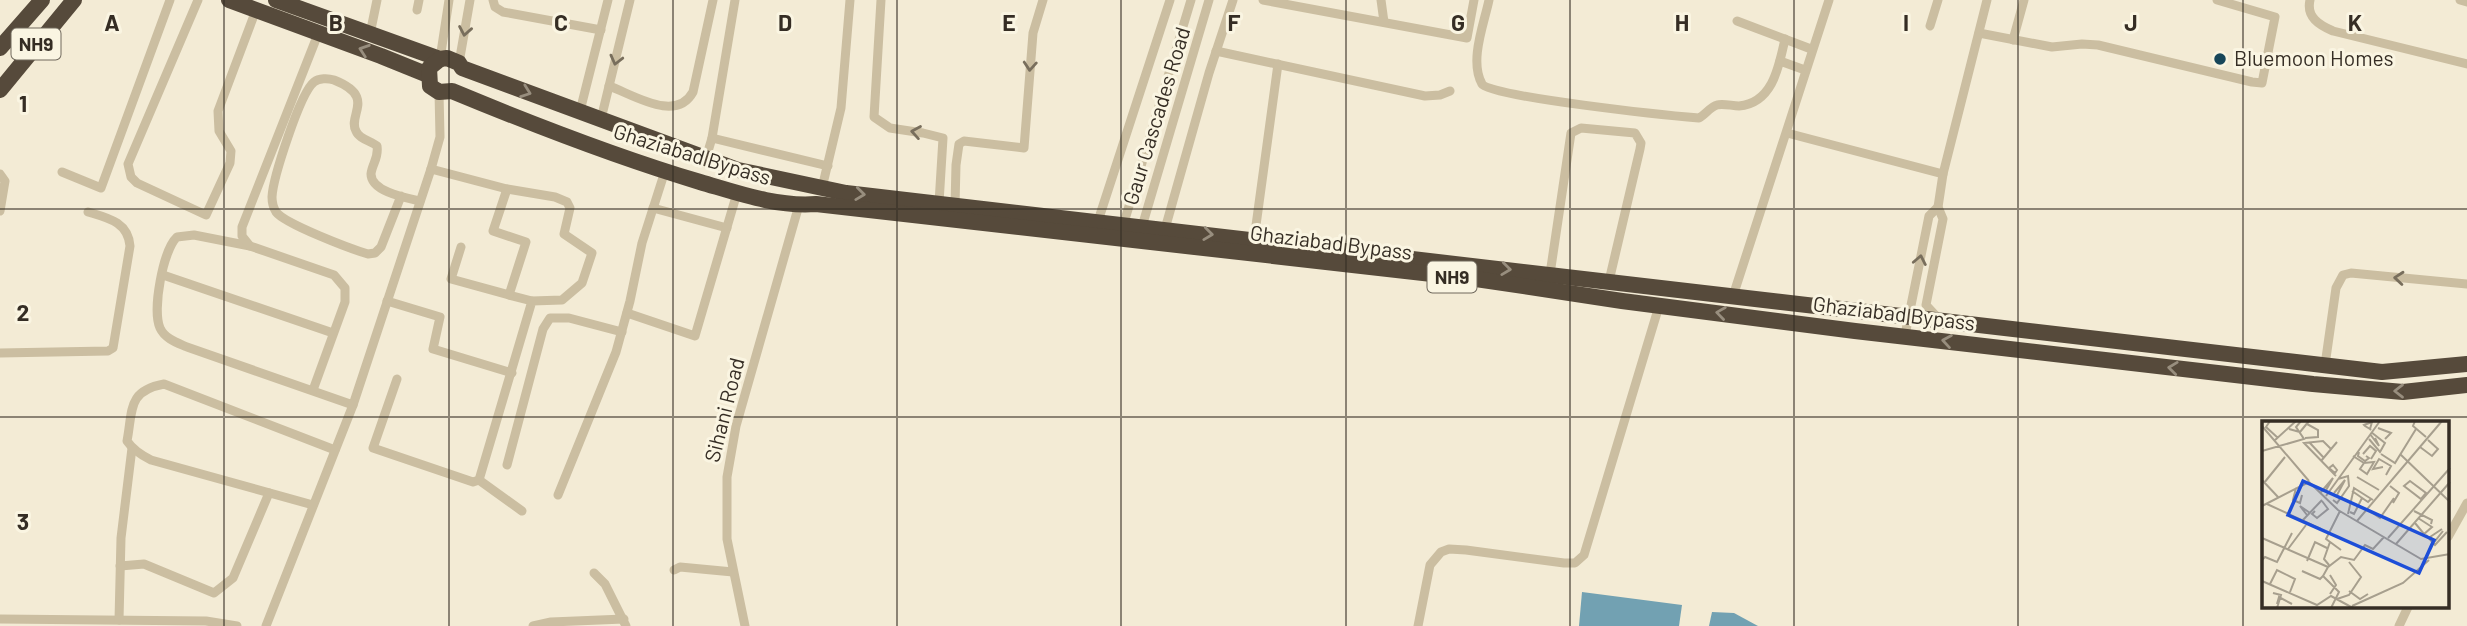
<svg xmlns="http://www.w3.org/2000/svg" width="2467" height="626" font-family="Barlow,sans-serif">
<rect width="100%" height="100%" fill="#f3ebd5"/>
<g fill="#72a1b2">
<path d="M1582 592 1682 605 1679 626H1579Z"/>
<path d="M1712 612 1734 613 1758 626H1709Z"/>
</g>
<g fill="none" stroke-linecap="round" stroke-linejoin="round">
<g stroke="#cbbea1" stroke-width="9">
<path d="M198 0 128 164 131 177 137 183 206 215 230 163 231 151 219 131 218 111 256 10"/>
<path d="M493 0 495 7 503 12 601 30"/>
<path d="M881 0 874 117 890 128 923 133 943 138 939 203"/>
<path d="M1263 0 1467 38 1474 0"/>
<path d="M1381 0 1384 22"/>
<path d="M1489 0C1484 24 1469 61 1482 84 1489 97 1674 116 1699 118 1705 115 1710 107 1717 105 1723 103 1732 106 1739 106 1773 103 1779 66 1785 39"/>
<path d="M2310 0C2306 17 2319 25 2333 31L2467 64"/>
<path d="M2460 0 2467 2"/>
<path d="M417 10 419 0"/>
<path d="M1737 21 1811 49"/>
<path d="M1930 26 1938 0"/>
<path d="M1979 33 2052 47 2082 44 2098 45 2252 82 2262 83 2275 17 2217 0"/>
<path d="M370 34 377 0"/>
<path d="M2013 40 2024 0"/>
<path d="M1216 51 1425 96 1440 95 1450 91"/>
<path d="M440 59 449 0"/>
<path d="M1780 61 1805 70"/>
<path d="M459 63 470 0"/>
<path d="M609 86C634 95 676 123 693 92L713 0"/>
<path d="M580 111 608 0"/>
<path d="M601 119 630 0"/>
<path d="M1787 133 1943 174"/>
<path d="M712 138 828 166"/>
<path d="M706 158 712 138 735 0"/>
<path d="M62 172 101 188 170 0"/>
<path d="M0 174 5 181 0 211"/>
<path d="M822 188 841 108 850 0"/>
<path d="M507 189 493 231 526 242 509 295 532 301"/>
<path d="M401 196 381 247 375 253 368 254C351 249 285 224 276 212 273 207 272 202 272 197 273 178 300 93 314 82 319 78 328 78 334 80 377 97 347 115 356 131 359 139 371 141 377 146 379 158 372 164 371 174 371 192 407 198 420 201"/>
<path d="M955 205 956 165 959 144 964 141 1024 148 1033 33 1043 0"/>
<path d="M653 208 727 228"/>
<path d="M1098 221 1170 0"/>
<path d="M1123 226 1191 0"/>
<path d="M1165 229 1209 73 1233 0"/>
<path d="M1141 230 1209 0"/>
<path d="M1254 240 1278 64"/>
<path d="M250 246 194 235 177 237C163 250 152 310 160 328 165 339 178 343 187 347L353 405"/>
<path d="M461 247 451 279 509 295"/>
<path d="M1550 274 1571 133 1581 128 1635 133 1641 143 1640 149 1609 281"/>
<path d="M163 275 333 333"/>
<path d="M1733 296 1829 0"/>
<path d="M387 301 440 317 433 349 512 373"/>
<path d="M627 313 695 336 737 193"/>
<path d="M1938 318 1926 305 1943 219 1938 207 1943 174 1987 0"/>
<path d="M1905 335 1929 216 1938 207"/>
<path d="M0 353 108 351 113 348 130 246C128 222 108 218 88 212"/>
<path d="M2325 365 2336 288 2343 275 2351 273 2467 284"/>
<path d="M397 379 373 448 473 482 479 480 532 301 562 300 582 283 592 253 564 234 570 208 567 202 555 197 507 189 431 169"/>
<path d="M313 390 345 302V288L334 275 250 246 242 236V227L318 34"/>
<path d="M507 465 543 329 550 318H569L622 332"/>
<path d="M479 480 522 511"/>
<path d="M558 495 616 352 630 301 642 243 665 171"/>
<path d="M313 505 151 460C141 455 133 450 127 441 133 410 127 391 164 384L335 450"/>
<path d="M2448 537 2467 503"/>
<path d="M120 566 144 564 214 593 233 578 269 493"/>
<path d="M674 570 680 567 733 572"/>
<path d="M594 573 605 584 626 626"/>
<path d="M0 619 206 621 237 626"/>
<path d="M119 620 121 538 132 448"/>
<path d="M266 626 353 405 431 169 440 137 439 92"/>
<path d="M533 626 551 622 624 619"/>
<path d="M745 626 727 539V477L736 426 799 205"/>
<path d="M1418 626 1430 565 1441 552 1449 549 1466 550 1564 563H1575L1584 555 1659 306"/>
<path d="M2399 626 2408 607"/>
</g>
<g stroke="#564a3b" stroke-width="16">
<path d="M229 0 381 56 428 75"/>
<path d="M276 0 440 59 447 58 459 63 462 68 738 170 846 193 2382 372 2467 364"/>
<path d="M0 48 42 0"/>
<path d="M440 59 429 68 430 86 439 92 452 91C534 125 616 157 700 182 738 193 776 207 816 204L1476 279 1622 301 1855 331 2313 384 2403 392 2467 385"/>
<path d="M0 90 74 0"/>
</g>
</g>
<defs><path id="oneway-chevron" d="M-2-3.5L2.5 0L-2 3.5" fill="none" stroke-width="1.6" stroke-linecap="round" stroke-linejoin="round" transform="scale(1.75)"/></defs>
<g stroke="#786e5c">
<use href="#oneway-chevron" transform="translate(465 31) rotate(100)"/>
<use href="#oneway-chevron" transform="translate(616 60) rotate(104)"/>
<use href="#oneway-chevron" transform="translate(1030 66) rotate(94)"/>
<use href="#oneway-chevron" transform="translate(916 132) rotate(-170)"/>
<use href="#oneway-chevron" transform="translate(1920 260) rotate(-79)"/>
<use href="#oneway-chevron" transform="translate(2399 278) rotate(-175)"/>
</g>
<g stroke="#988e7e">
<use href="#oneway-chevron" transform="translate(364 50) rotate(-161)"/>
<use href="#oneway-chevron" transform="translate(526 92) rotate(20)"/>
<use href="#oneway-chevron" transform="translate(860 194) rotate(7)"/>
<use href="#oneway-chevron" transform="translate(1208 234) rotate(7)"/>
<use href="#oneway-chevron" transform="translate(1506 269) rotate(7)"/>
<use href="#oneway-chevron" transform="translate(1721 313) rotate(-172)"/>
<use href="#oneway-chevron" transform="translate(1947 341) rotate(-171)"/>
<use href="#oneway-chevron" transform="translate(2173 368) rotate(-173)"/>
<use href="#oneway-chevron" transform="translate(2399 391) rotate(-180)"/>
</g>
<path fill="none" stroke="#352d24" stroke-width="2" stroke-opacity="0.55" d="M224 0V626M449 0V626M673 0V626M897 0V626M1121 0V626M1346 0V626M1570 0V626M1794 0V626M2018 0V626M2243 0V626M0 209H2467M0 417H2467"/>
<circle fill="#174659" stroke="#faf5e2" stroke-width="2.5" cx="2220" cy="59" r="7"/>
<g text-anchor="middle" stroke-width="6" stroke-linejoin="round" paint-order="stroke">
<g fill="#faf5e2" stroke="#70695d" stroke-width="2">
<rect x="11.5" y="28.5" width="49" height="31" rx="5"/>
<rect x="1427.5" y="261.5" width="49" height="31" rx="5"/>
</g>
<g font-size="19" font-weight="bold" fill="#352d24">
<text x="36" y="51">NH9</text>
<text x="1452" y="284">NH9</text>
</g>
<g font-size="21" fill="#352d24" stroke="#faf5e2" text-anchor="start">
<text x="2234" y="66">Bluemoon Homes</text>
</g>
<g font-size="21" fill="#352d24" stroke="#faf5e2">
<text transform="translate(1157 116) rotate(-73)" y="7">Gaur Cascades Road</text>
<text transform="translate(692 155) rotate(17)" y="7">Ghaziabad Bypass</text>
<text transform="translate(1331 243) rotate(7)" y="7">Ghaziabad Bypass</text>
<text transform="translate(1894 314) rotate(7)" y="7">Ghaziabad Bypass</text>
<text transform="translate(725 410) rotate(-76)" y="7">Sihani Road</text>
</g>
</g>
<g transform="translate(2262 421)">
<rect width="187" height="187" fill="#f3ebd5"/>
<path fill="none" stroke="#a79f8e" stroke-width="2" d="M8 0 4 6 16 17M153 0 151 5 164 16M0 5 47 60M116 7 129 12 123 18M27 8 38 11 47 0M108 8 110 1 102 4 103 5 108 8 109 9M108 13 117 25 113 17M43 17 56 16V9L45 3M107 18 118 31 123 22 109 11M12 20 34 0M47 21 62 37M158 26 170 35 176 28 166 19M69 28 61 20 42 22 74 55M0 30 42 18 34 6 39 0M97 31 96 35 103 40 107 37 104 35M101 33 108 25 114 30 109 38M119 33 133 42 154 8M138 33 188 81M91 35 102 42 112 41 105 53 98 48 102 42M59 40 75 21M71 44 75 49 73 52 67 47ZM121 46 111 48 117 38 129 45 124 54M95 56 117 69M0 59 16 76M148 60 164 72 159 78 142 65ZM2 62 23 36M128 65 137 72 131 82M34 67 31 79 38 82 40 74M90 70 106 81 109 78M59 71 71 57 63 71M72 72 83 59 75 74M64 75 118 0M71 79 75 82 87 65 86 55 76 58M5 83 59 108M0 85 47 61 76 89 159 138 188 133M106 89 118 97 132 77M53 90 50 93 55 97 66 88 60 80M78 90 64 118 79 129M152 90 170 99 169 103M88 91 92 93 100 77M86 93 92 67 111 79M45 94 38 85 48 92M40 100 60 79M95 100 180 0M153 102 162 113 170 106 156 97M180 108 168 116 173 120 181 110M164 114 173 124 185 111M0 117 66 146 79 136 92 139 103 124 111 128 122 116M126 117 188 47M134 123 188 61M26 128 44 104M0 139 3 136 15 141 30 112M45 140 53 121 65 127M67 144 62 138 68 121M66 146 61 155 77 171 69 187M40 150 58 158 61 155M0 160 55 184 69 175 91 187M8 163 15 149 33 158 28 171M87 170 98 178 106 173M11 172 19 174 15 187M68 173 74 164 68 154M75 178 87 174 99 156 87 141M15 183 17 176 30 183M90 185 141 162 167 139"/>
<path fill="#1d4ed8" fill-opacity="0.15" stroke="#1d4ed8" stroke-width="3.5" d="M41 60 172 119 157 152 26 94Z"/>
<rect width="187" height="187" fill="none" stroke="#352d24" stroke-width="3.5"/>
</g>
<g font-size="23" text-anchor="middle" font-weight="bold" fill="#352d24" stroke="#faf5e2" stroke-width="6" stroke-linejoin="round" paint-order="stroke">
<text x="112" y="31">A</text>
<text x="336" y="31">B</text>
<text x="561" y="31">C</text>
<text x="785" y="31">D</text>
<text x="1009" y="31">E</text>
<text x="1234" y="31">F</text>
<text x="1458" y="31">G</text>
<text x="1682" y="31">H</text>
<text x="1906" y="31">I</text>
<text x="2131" y="31">J</text>
<text x="2355" y="31">K</text>
<text x="23" y="112">1</text>
<text x="23" y="321">2</text>
<text x="23" y="530">3</text>
</g>
</svg>
